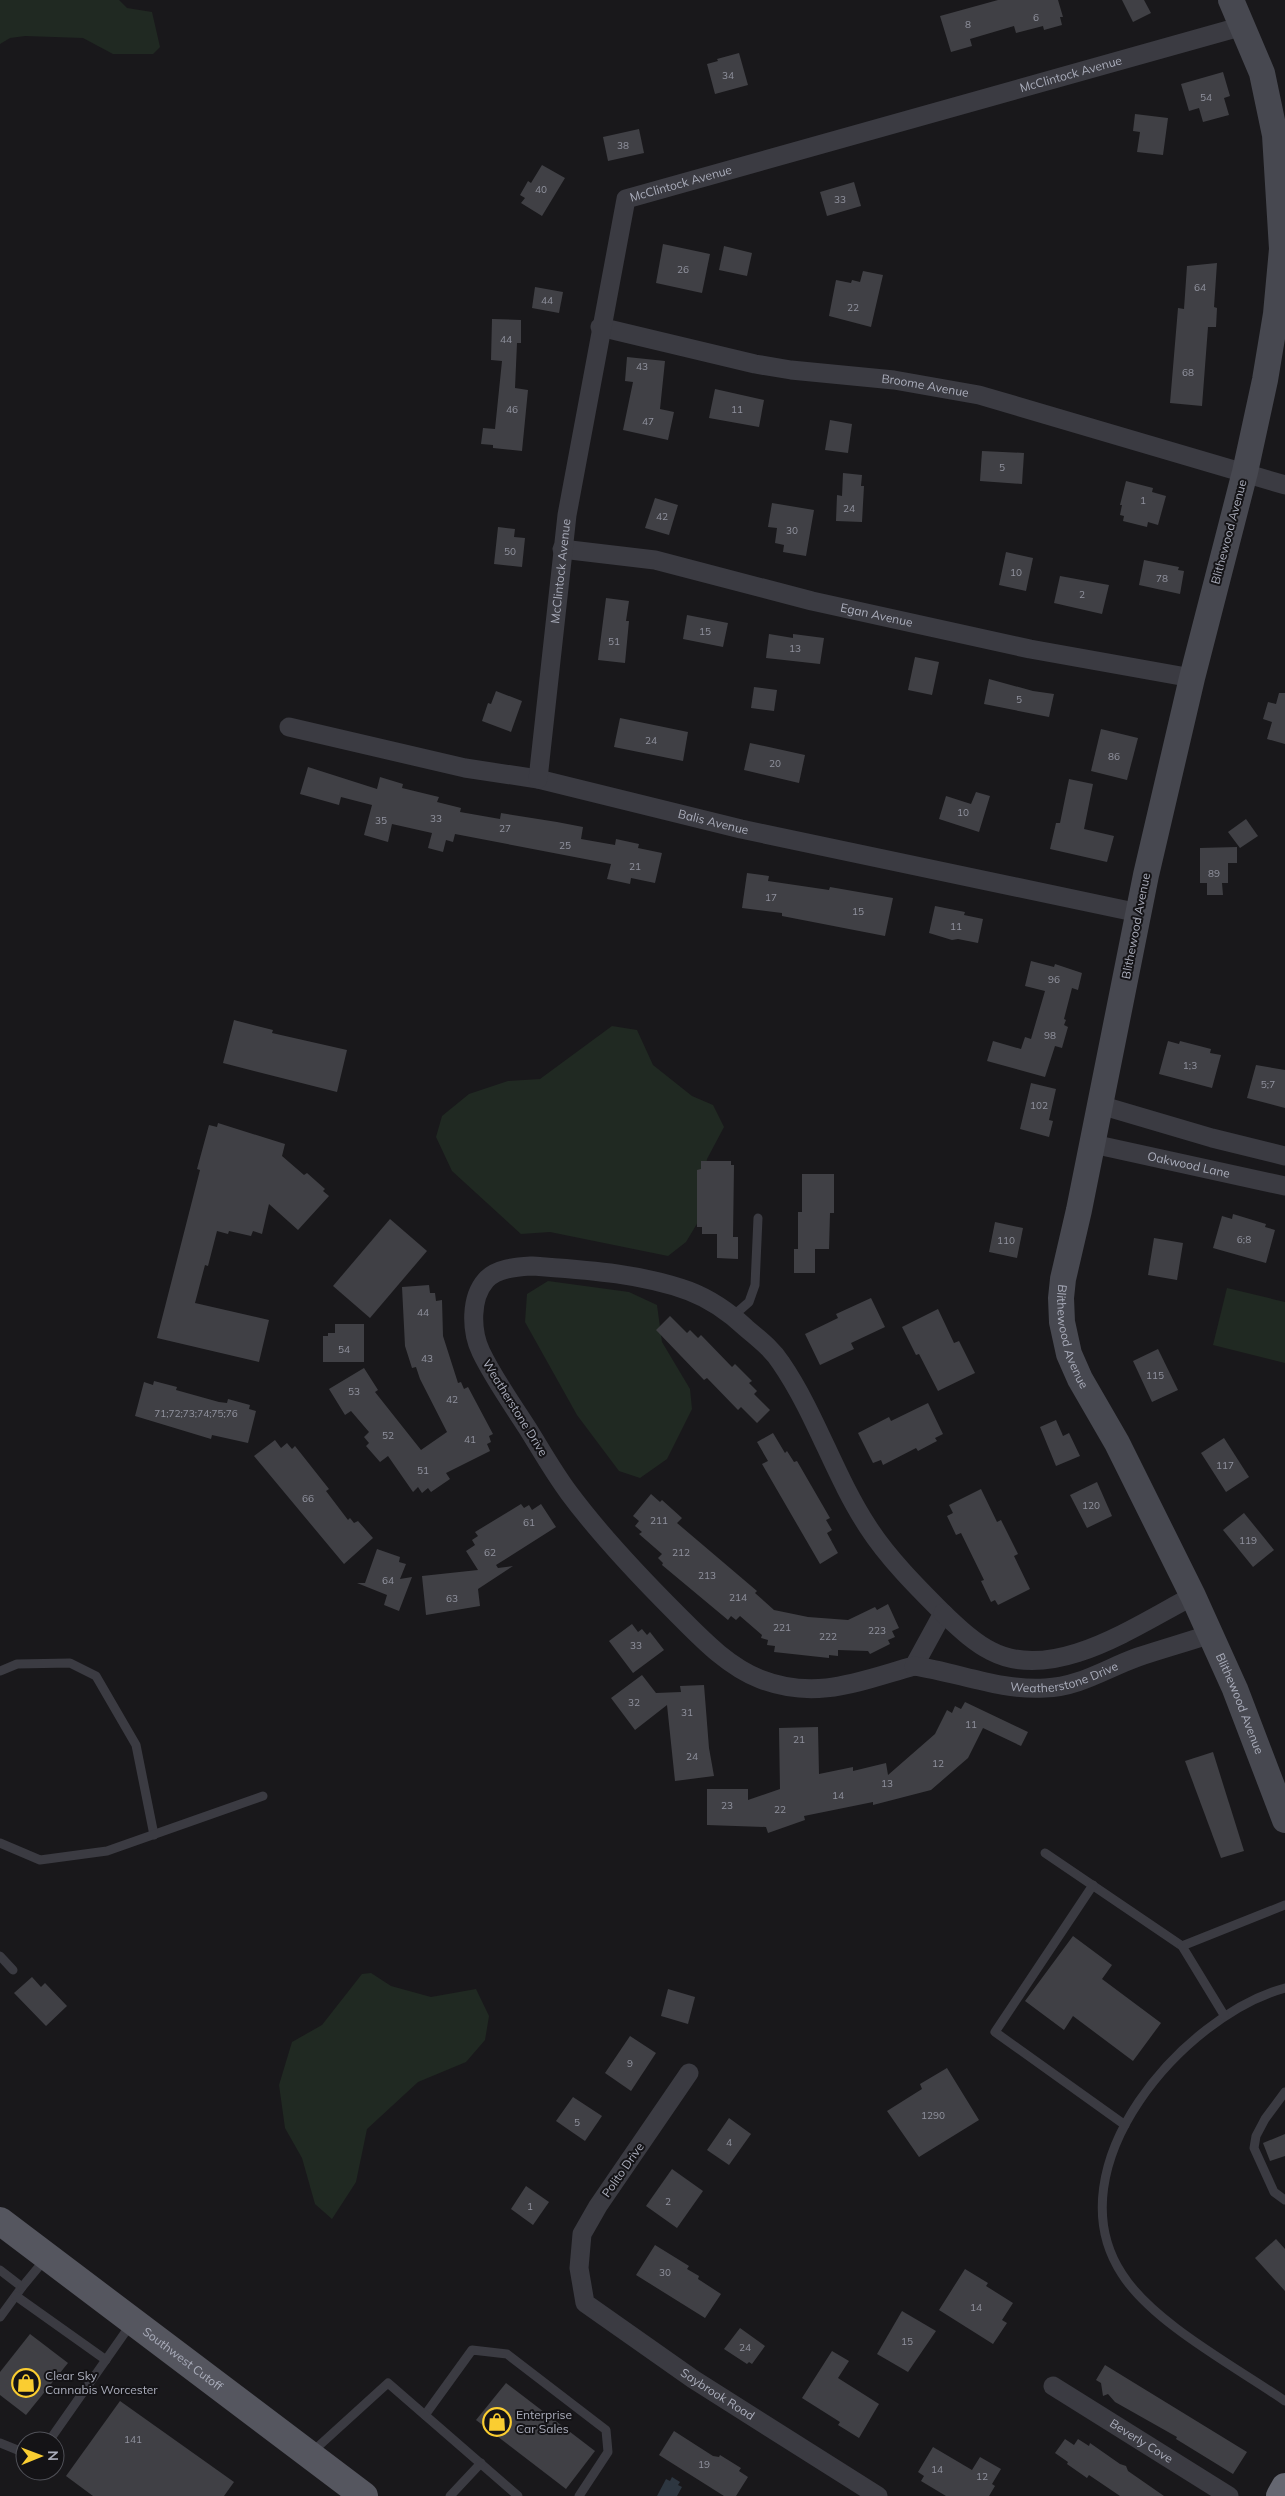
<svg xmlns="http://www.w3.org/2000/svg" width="1285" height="2496" font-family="Mulish,sans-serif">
<rect width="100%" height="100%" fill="#19181b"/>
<g fill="#202922">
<path d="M0 0H119L127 8 152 12 160 47 153 54H113L83 38 25 36 10 38 0 44Z"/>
<path d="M612 1026 637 1030 653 1065 692 1096 713 1105 724 1127 707 1159 698 1222 686 1242 668 1256 550 1232 521 1234 452 1171 436 1137 442 1116 469 1094 508 1081 540 1079Z"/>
<path d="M548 1281 629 1292 657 1305 662 1342 690 1389 692 1409 667 1459 640 1478 619 1471 577 1415 525 1322 527 1294Z"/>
<path d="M1227 1288 1285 1302V1363L1213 1345Z"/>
<path d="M371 1973 391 1986 431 1997 476 1989 489 2016 485 2040 466 2062 418 2082 367 2129 356 2182 332 2219 315 2204 302 2158 285 2128 279 2085 292 2042 322 2025 362 1974Z"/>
</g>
<path fill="#2d3640" d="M672 2477 680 2482 678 2485 682 2487 677 2496H657L666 2479 670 2481Z"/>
<g fill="#404045">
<path d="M998 0H1058L1063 17H1060L1062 25 1044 30 1043 26 1016 33 1014 26 970 39 972 46 951 52 940 16Z"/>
<path d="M1122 0H1144L1151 13 1133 22Z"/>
<path d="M739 53 748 85 715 94 707 64 718 61 717 59Z"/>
<path d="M1223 72 1230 96 1224 98 1229 115 1203 122 1199 108 1189 111 1181 84Z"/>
<path d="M1135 114 1168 118 1163 155 1137 152 1140 132 1133 131Z"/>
<path d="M639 129 644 153 608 161 603 137Z"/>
<path d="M542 165 565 178 542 216 521 203 525 198 520 195 528 181 531 183Z"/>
<path d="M854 182 861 206 827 216 820 192Z"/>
<path d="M663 244 710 254 702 293 656 283Z"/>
<path d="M724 246 752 253 747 276 719 270Z"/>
<path d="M1217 263 1214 307 1217 308 1216 327H1208L1202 406 1170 403 1178 308 1184 309 1187 266Z"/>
<path d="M863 271 883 275 871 327 829 316 836 280 851 283 852 280 860 282Z"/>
<path d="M535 287 563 292 559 313 532 308Z"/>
<path d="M492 319 521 320V343H517L515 388 528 390 522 451 493 448V445L481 444 483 428 495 429 502 361 491 360Z"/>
<path d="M627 357 665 361 660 409 674 412 668 440 623 430 633 382 625 381Z"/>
<path d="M715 389 764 400 759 427 709 418Z"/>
<path d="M830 420 852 424 848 453 825 450Z"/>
<path d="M982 451 1024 453 1022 484 980 481Z"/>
<path d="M843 473 862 475 861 486H864L862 522 836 521 837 495 842 496Z"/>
<path d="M1126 481 1153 488 1152 492 1166 496 1158 525 1148 522 1147 527 1123 521 1124 516 1120 515 1122 505H1120Z"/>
<path d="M655 498 678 505 669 535 645 528Z"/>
<path d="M772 503 814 510 806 556 783 552 784 545 775 543 777 528 768 527Z"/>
<path d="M498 527 515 529 514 537 525 538 522 567 494 564Z"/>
<path d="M1006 552 1033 558 1026 591 999 585Z"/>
<path d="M1144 560 1179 567 1178 570 1184 571 1180 594 1139 585Z"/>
<path d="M1060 576 1109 585 1102 614 1054 603Z"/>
<path d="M606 598 629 601 626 621H629L625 663 598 660Z"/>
<path d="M687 615 728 623 723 647 683 639Z"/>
<path d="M769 634 793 638V634L824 638 820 664 766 658Z"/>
<path d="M915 657 939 662 932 695 908 690Z"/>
<path d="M989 679 1033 691 1054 694 1049 717 984 704Z"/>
<path d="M754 687 777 690 774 711 751 708Z"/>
<path d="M496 691 522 701 511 732 482 721 488 703 491 704Z"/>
<path d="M1279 693H1285V744L1267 739 1272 722 1263 719 1268 702 1276 704Z"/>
<path d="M620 718 688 732 683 761 614 747Z"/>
<path d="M1101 729 1138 738 1127 780 1091 771Z"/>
<path d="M750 743 805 755 799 783 744 770Z"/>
<path d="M308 767 377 789 380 777 403 784 402 788 439 797 437 802 461 808 460 812 500 819 501 813 557 822 583 827 581 839 615 845 616 839 639 844 638 848 662 853 655 883 631 878 630 884 607 879 611 864 455 834 453 842 446 840 443 852 428 848 432 833 392 824 388 842 364 835 372 805 341 797 339 805 300 794Z"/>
<path d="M1069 779 1093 784 1084 829 1114 836 1107 862 1050 849 1056 823H1060Z"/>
<path d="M976 792 990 796 979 832 939 819 946 796 971 804Z"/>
<path d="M1246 819 1258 836 1240 848 1228 832Z"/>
<path d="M1237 847V863H1228V883H1222L1223 895H1207V883H1200V848Z"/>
<path d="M747 873 769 876 768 881 829 890 830 887 893 898 885 936 782 916V913L742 908Z"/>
<path d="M935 906 965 912 964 915 983 919 978 943 958 939 952 940 929 933Z"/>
<path d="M1031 961 1054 967 1055 964 1082 973 1078 990 1072 988 1064 1019 1066 1020 1064 1025 1068 1027 1062 1048 1055 1046 1045 1077 987 1061 993 1041 1021 1049 1025 1037 1031 1039 1045 991 1025 986Z"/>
<path d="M234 1020 273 1030 272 1033 347 1050 337 1092 223 1063Z"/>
<path d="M1168 1041 1179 1044 1180 1041 1211 1049 1210 1053 1221 1055 1212 1088 1159 1074Z"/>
<path d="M1256 1065 1285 1070V1108L1247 1098Z"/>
<path d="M1031 1083 1056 1089 1049 1120 1053 1121 1049 1137 1020 1129Z"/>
<path d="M218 1123 285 1144 282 1156 304 1175 307 1173 325 1189 323 1191 329 1196 298 1230 269 1204 262 1234 253 1231 251 1236 229 1231 228 1234 217 1231 208 1266 205 1265 195 1303 269 1320 259 1362 157 1338 200 1170 197 1169 209 1125 217 1127Z"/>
<path d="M701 1161H731V1165H734L733 1237H738V1259L717 1258V1234H702V1227H697V1170L701 1169Z"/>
<path d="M802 1174H834V1213H830L829 1249H815V1273H794V1249H798V1212H802Z"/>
<path d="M1233 1214 1266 1224 1265 1227 1275 1230 1266 1263 1213 1248 1222 1216 1232 1219Z"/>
<path d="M390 1219 427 1251 370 1318 333 1286Z"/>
<path d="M995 1222 1023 1228 1017 1258 989 1252Z"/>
<path d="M1154 1238 1183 1243 1177 1280 1148 1275Z"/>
<path d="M429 1285 430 1293H435L436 1301 442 1300 443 1336 458 1383 461 1382 464 1389 468 1387 493 1434 489 1436 491 1442 487 1444 490 1451 446 1473 450 1479 431 1492 428 1488 422 1493 418 1487 413 1492 388 1456 380 1462 366 1446 369 1443 364 1437 369 1432 351 1411 345 1415 329 1389 364 1368 378 1390 375 1392 421 1450 447 1432 420 1379 416 1367 412 1368 405 1346 402 1287Z"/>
<path d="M871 1298 885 1327 851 1343 854 1349 820 1365 805 1334 838 1318 836 1314Z"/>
<path d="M938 1309 954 1343 959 1341 975 1373 938 1391 919 1354 916 1355 902 1327Z"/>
<path d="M670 1316 687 1333 690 1330 698 1338 701 1335 732 1367 735 1364 752 1381 749 1383 757 1391 754 1394 770 1410 757 1423 741 1407 738 1410 707 1378 704 1380 656 1330Z"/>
<path d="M335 1324H364V1362H323V1336H328V1333H335Z"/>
<path d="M1158 1349 1178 1390 1152 1402 1133 1361Z"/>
<path d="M154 1381 177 1387 176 1390 219 1402 227 1403 228 1399 250 1405 249 1409 256 1411 248 1443 212 1435 211 1439 135 1416 144 1382 153 1385Z"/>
<path d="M928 1403 943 1434 935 1438 937 1441 918 1451 916 1448 883 1465 881 1460 873 1463 858 1433 889 1417 891 1421Z"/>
<path d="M1056 1420 1063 1436 1069 1433 1080 1456 1056 1466 1040 1427Z"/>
<path d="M773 1433 785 1453 787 1451 794 1462 797 1461 830 1518 826 1520 832 1530 827 1533 838 1553 820 1564 762 1464 768 1461 757 1442Z"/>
<path d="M1224 1438 1249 1477 1226 1492 1201 1453Z"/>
<path d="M275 1440 281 1448 287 1443 292 1449 295 1446 329 1489 326 1491 348 1520 350 1518 354 1523 358 1521 373 1538 344 1564 254 1456Z"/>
<path d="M1097 1482 1112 1516 1087 1528 1070 1495Z"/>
<path d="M981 1489 997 1522 1001 1520 1018 1554 1014 1556 1030 1589 998 1605 995 1600 991 1602 981 1581 984 1580 961 1533 956 1535 947 1516 953 1513 949 1505Z"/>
<path d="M651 1494 660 1502 662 1500 682 1518 677 1523 757 1591 755 1593 774 1610 808 1617 848 1620 875 1607 877 1610 888 1604 899 1628 892 1631 895 1637 888 1640 890 1644 870 1654 868 1651 838 1650V1656L829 1655V1658L774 1652 775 1646 767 1645 768 1640 761 1638 762 1635 740 1616 736 1620 731 1616 728 1620 662 1565 663 1563 658 1558 662 1554 639 1534 642 1532 635 1526 639 1521 633 1516Z"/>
<path d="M521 1504 524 1508 529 1505 532 1510 541 1504 556 1527 496 1565 498 1568 513 1566 478 1589 480 1606 426 1615 422 1576 478 1570 466 1551 475 1545 472 1540 478 1536 475 1532Z"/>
<path d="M1244 1513 1274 1550 1253 1567 1223 1530Z"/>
<path d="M377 1549 400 1557 399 1562 406 1564 400 1579 412 1577 399 1611 384 1605 387 1595 357 1583H365Z"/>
<path d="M632 1624 638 1632 642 1629 647 1635 650 1632 664 1650 633 1673 609 1641Z"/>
<path d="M642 1675 656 1693 681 1692 680 1686 704 1685 709 1748 714 1776 675 1781 667 1705 635 1730 611 1698Z"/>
<path d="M965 1702 1028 1732 1021 1746 983 1728 968 1758 931 1790 873 1805V1802L804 1816 805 1820 768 1833 766 1827 707 1825V1789H748V1800L780 1789 779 1728 818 1727 819 1774 853 1767V1771L886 1763 888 1775 935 1734 947 1710 952 1713 955 1706 961 1709Z"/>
<path d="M1213 1752 1244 1851 1221 1858 1185 1761Z"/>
<path d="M1073 1936 1112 1965 1102 1979 1161 2023 1133 2061 1073 2016 1064 2030 1025 2001Z"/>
<path d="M32 1977 41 1987 45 1983 67 2006 46 2026 14 1993Z"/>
<path d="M668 1989 695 1997 688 2024 661 2016Z"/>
<path d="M630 2036 656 2053 631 2091 605 2073Z"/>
<path d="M947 2068 979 2120 919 2157 887 2111 922 2089 920 2084Z"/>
<path d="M573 2097 602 2116 585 2141 556 2121Z"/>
<path d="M729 2118 751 2134 729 2165 707 2150Z"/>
<path d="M1285 2134V2156L1270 2161 1263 2143Z"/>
<path d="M672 2169 703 2191 677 2228 646 2206Z"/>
<path d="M526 2186 549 2202 533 2225 511 2209Z"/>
<path d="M1276 2239 1285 2249V2291L1255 2258Z"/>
<path d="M655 2245 689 2266 687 2269 699 2276 698 2279 721 2294 705 2318 636 2275Z"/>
<path d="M965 2269 988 2283 986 2286 1013 2303 1002 2320 1007 2323 993 2344 939 2310Z"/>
<path d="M902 2311 936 2331 908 2372 877 2354Z"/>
<path d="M740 2328 765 2346 752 2364 749 2362 747 2364 724 2349Z"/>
<path d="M30 2334 68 2363 26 2415 0 2395V2372Z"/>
<path d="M832 2351 849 2361 838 2378 879 2404 859 2438 838 2425 840 2422 802 2398Z"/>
<path d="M1105 2365 1247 2452 1233 2474 1176 2439 1177 2437 1115 2402 1108 2394 1103 2396 1101 2383 1096 2380Z"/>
<path d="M506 2383 595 2451 566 2489 476 2420Z"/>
<path d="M120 2401 234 2482 224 2496H93L66 2476Z"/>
<path d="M674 2431 713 2456 719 2457 720 2455 741 2468 739 2471 748 2477 736 2496H724L659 2455Z"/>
<path d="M1065 2439 1074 2445 1078 2439 1089 2446 1090 2443 1120 2464 1126 2466 1128 2471 1164 2496H1120L1089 2475 1087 2478 1067 2464 1068 2462 1055 2453Z"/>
<path d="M933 2447 972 2470 980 2457 1001 2469 992 2484 995 2486 989 2496H946L921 2481 924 2476 918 2472Z"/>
</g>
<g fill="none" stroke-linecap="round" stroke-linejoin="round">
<g stroke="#3b3b42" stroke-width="9">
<path d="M733 1316 749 1302 755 1285 758 1218"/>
<path d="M0 1671 17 1664 70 1663 96 1676 136 1745 154 1835"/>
<path d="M0 1843 40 1860 107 1851 263 1796"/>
<path d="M1045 1853 1182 1946"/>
<path d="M1093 1885 995 2032 1125 2125"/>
<path d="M0 1956 13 1970"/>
<path d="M1285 1988C1183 2016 1052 2167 1122 2274 1153 2323 1236 2367 1285 2401"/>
<path d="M1224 2015 1182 1946 1285 1905"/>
<path d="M1285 2092 1265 2119 1256 2136 1254 2148 1274 2192 1285 2200"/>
<path d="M0 2270 22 2287 0 2317"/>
<path d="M22 2287 46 2258"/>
<path d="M16 2296 106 2360"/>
<path d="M425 2415 472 2350 507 2354 606 2430 608 2452 579 2496"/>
<path d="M49 2441 131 2324"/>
<path d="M0 2443 25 2453"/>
<path d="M311 2453 388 2383 518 2496"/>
<path d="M450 2496 481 2463"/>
</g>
<g stroke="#3b3b42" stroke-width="19">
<path id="s1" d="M600 327 755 364 791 370 894 380 979 395 1285 485"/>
<path id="s2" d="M562 549 655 560 812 601 1030 649 1192 678"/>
<path id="s3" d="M289 727 465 768 538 779 741 829 1139 913"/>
<path id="s4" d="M538 779 567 515 626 199 1243 26"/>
<path d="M1100 1105 1212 1138 1285 1156"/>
<path id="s5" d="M1093 1144 1285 1186"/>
<path d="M532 1266C585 1270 639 1273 689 1291 710 1299 730 1313 746 1328 759 1339 772 1349 781 1363 816 1414 834 1475 868 1527 888 1558 917 1587 943 1613L914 1666C860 1681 816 1701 760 1679 727 1666 701 1638 677 1614 639 1576 601 1536 569 1493 554 1473 541 1450 528 1429 512 1404 494 1379 481 1352 471 1331 470 1298 486 1280 497 1268 517 1267 532 1266Z"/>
<path d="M943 1613C958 1627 973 1642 991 1651 1054 1684 1138 1624 1193 1596"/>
<path id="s6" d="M914 1666C957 1672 1001 1691 1045 1688 1079 1687 1107 1668 1138 1657 1162 1649 1187 1642 1211 1634"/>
<path id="s7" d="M689 2073 598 2206 582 2234 579 2268 585 2303 693 2379 878 2496"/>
<path id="s8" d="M1053 2386 1229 2496"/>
</g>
<path stroke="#474850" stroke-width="26" id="s9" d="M1231 0 1262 73 1275 135 1282 249 1276 314 1265 380 1245 472 1192 678 1146 875 1079 1210 1063 1279 1061 1298 1062 1322 1069 1354 1080 1379 1117 1443 1193 1596 1235 1689 1285 1820"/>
<path stroke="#55565f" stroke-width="28" id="s10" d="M0 2221 364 2496"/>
<path stroke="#656771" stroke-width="28" d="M1280 2496 1285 2487"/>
</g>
<defs>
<symbol id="shop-ring" viewBox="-11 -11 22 22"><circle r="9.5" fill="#141316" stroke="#facd31" stroke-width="1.5"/><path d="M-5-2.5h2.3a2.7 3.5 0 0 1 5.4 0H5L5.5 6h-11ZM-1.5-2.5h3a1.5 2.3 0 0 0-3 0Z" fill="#facd31"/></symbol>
</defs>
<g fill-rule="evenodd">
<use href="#shop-ring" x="10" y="2367" width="32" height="32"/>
<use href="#shop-ring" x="481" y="2406" width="32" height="32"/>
</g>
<g text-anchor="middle" stroke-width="4" stroke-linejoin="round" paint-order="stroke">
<g font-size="10" fill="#90929e">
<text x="1036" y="21">6</text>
<text x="968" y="28">8</text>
<text x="728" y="79">34</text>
<text x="1206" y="101">54</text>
<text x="623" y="149">38</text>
<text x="541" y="193">40</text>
<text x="840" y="203">33</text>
<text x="683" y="273">26</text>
<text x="1200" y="291">64</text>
<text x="547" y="304">44</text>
<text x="853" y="311">22</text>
<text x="506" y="343">44</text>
<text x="642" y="370">43</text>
<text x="1188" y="376">68</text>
<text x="512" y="413">46</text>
<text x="737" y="413">11</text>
<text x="648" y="425">47</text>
<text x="1002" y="471">5</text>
<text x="1143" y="504">1</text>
<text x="849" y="512">24</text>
<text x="662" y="520">42</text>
<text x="792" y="534">30</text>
<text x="510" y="555">50</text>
<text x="1016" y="576">10</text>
<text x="1162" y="582">78</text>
<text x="1082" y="598">2</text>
<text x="705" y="635">15</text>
<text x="614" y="645">51</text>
<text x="795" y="652">13</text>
<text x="1019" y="703">5</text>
<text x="651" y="744">24</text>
<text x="1114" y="760">86</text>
<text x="775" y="767">20</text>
<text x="963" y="816">10</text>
<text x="436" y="822">33</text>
<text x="381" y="824">35</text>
<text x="505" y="832">27</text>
<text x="565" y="849">25</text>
<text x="635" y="870">21</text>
<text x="1214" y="877">89</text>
<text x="771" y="901">17</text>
<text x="858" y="915">15</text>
<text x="956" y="930">11</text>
<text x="1054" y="983">96</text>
<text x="1050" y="1039">98</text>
<text x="1190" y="1069">1;3</text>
<text x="1268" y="1088">5;7</text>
<text x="1039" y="1109">102</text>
<text x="1244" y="1243">6;8</text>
<text x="1006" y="1244">110</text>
<text x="423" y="1316">44</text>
<text x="344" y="1353">54</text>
<text x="427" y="1362">43</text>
<text x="1155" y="1379">115</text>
<text x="354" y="1395">53</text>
<text x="452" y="1403">42</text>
<text x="196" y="1417">71;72;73;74;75;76</text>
<text x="388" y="1439">52</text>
<text x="470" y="1443">41</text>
<text x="1225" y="1469">117</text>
<text x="423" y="1474">51</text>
<text x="308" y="1502">66</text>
<text x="1091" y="1509">120</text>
<text x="659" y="1524">211</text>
<text x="529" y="1526">61</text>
<text x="1248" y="1544">119</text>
<text x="490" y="1556">62</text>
<text x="681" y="1556">212</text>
<text x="707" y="1579">213</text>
<text x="388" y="1584">64</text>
<text x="738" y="1601">214</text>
<text x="452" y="1602">63</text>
<text x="782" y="1631">221</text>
<text x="877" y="1634">223</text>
<text x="828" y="1640">222</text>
<text x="636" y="1649">33</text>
<text x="634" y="1706">32</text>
<text x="687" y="1716">31</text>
<text x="971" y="1728">11</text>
<text x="799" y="1743">21</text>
<text x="692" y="1760">24</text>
<text x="938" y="1767">12</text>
<text x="887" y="1787">13</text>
<text x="838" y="1799">14</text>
<text x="727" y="1809">23</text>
<text x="780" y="1813">22</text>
<text x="630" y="2067">9</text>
<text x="933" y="2119">1290</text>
<text x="577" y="2126">5</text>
<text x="729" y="2146">4</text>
<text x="668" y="2205">2</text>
<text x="530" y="2210">1</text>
<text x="665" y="2276">30</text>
<text x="976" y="2311">14</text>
<text x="907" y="2345">15</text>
<text x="745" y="2351">24</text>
<text x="133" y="2443">141</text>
<text x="704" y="2468">19</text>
<text x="937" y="2473">14</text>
<text x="982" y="2480">12</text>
</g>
<g font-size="12" fill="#aaadbb" stroke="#141316">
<text dy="4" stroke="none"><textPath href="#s4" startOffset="1049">McClintock Avenue</textPath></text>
<text dy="4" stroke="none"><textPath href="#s4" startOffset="644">McClintock Avenue</textPath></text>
<text dy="4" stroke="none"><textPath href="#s1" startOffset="331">Broome Avenue</textPath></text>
<text transform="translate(1229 532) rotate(-75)" y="4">Blithewood Avenue</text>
<text dy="4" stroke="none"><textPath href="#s4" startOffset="209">McClintock Avenue</textPath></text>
<text dy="4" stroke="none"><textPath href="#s2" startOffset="322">Egan Avenue</textPath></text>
<text dy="4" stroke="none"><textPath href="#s3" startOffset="435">Balis Avenue</textPath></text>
<text transform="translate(1136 926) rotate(-79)" y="4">Blithewood Avenue</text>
<text dy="4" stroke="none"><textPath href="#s5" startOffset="98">Oakwood Lane</textPath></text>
<text dy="4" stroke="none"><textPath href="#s9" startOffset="1370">Blithewood Avenue</textPath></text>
<text transform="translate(515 1408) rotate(58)" y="4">Weatherstone Drive</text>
<text dy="4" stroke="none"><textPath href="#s6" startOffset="154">Weatherstone Drive</textPath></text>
<text dy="4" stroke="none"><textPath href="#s9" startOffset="1776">Blithewood Avenue</textPath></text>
<text transform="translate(623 2170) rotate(-55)" y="4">Polito Drive</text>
<text dy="4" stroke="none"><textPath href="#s10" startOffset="229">Southwest Cutoff</textPath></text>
<text dy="4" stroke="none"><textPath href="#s7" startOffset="424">Saybrook Road</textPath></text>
<text dy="4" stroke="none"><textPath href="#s8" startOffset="104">Beverly Cove</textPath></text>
</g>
<g font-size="12" fill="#aaadbb" stroke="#141316" text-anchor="start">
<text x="45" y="2380">Clear Sky<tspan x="45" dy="14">Cannabis Worcester</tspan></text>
<text x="516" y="2419">Enterprise<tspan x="516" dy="14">Car Sales</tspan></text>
</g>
</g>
<g transform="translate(40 2456) rotate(89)"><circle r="24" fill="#141316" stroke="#505158"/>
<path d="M0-4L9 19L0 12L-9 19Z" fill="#facd31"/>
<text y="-8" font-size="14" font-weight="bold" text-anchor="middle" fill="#aaadbb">N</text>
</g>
</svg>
